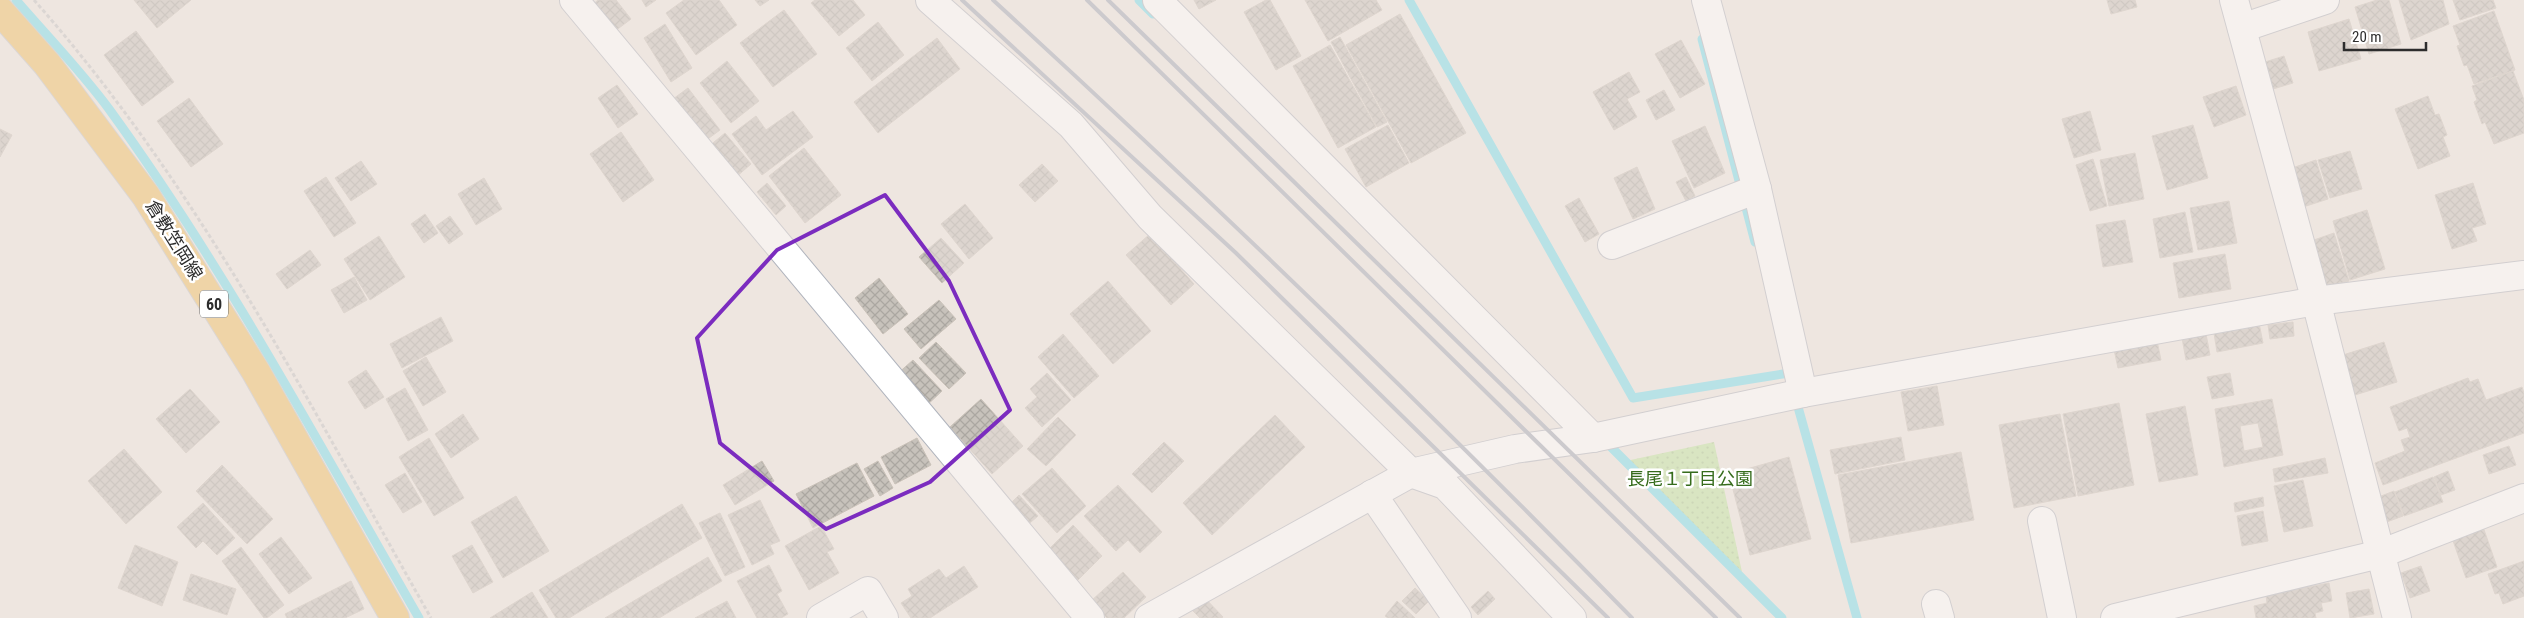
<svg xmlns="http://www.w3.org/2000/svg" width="2524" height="618" font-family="'Roboto Condensed','Noto Sans JP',sans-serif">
<defs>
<pattern id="grass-dots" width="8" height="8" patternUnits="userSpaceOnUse" patternTransform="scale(1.25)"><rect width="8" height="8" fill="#bee49d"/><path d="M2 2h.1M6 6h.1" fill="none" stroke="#a4c488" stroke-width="1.8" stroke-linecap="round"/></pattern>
<pattern id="building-cross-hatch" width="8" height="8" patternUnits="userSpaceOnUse" patternTransform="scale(1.25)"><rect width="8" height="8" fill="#c7c2bb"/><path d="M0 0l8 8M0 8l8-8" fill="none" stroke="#aba7a1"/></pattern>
</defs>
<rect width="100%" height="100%" fill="#eee6e0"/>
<path fill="url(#grass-dots)" d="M1714 442 1742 572 1626 461Z"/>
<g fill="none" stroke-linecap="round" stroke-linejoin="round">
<g stroke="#75ddee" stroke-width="9">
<path d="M16 0C47 36 81 71 109 109 226 270 320 446 419 618"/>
<path d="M1139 0 1153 14"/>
<path d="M1409 0 1633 398 1789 373 1788 368"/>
<path d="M1702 39 1755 242"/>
<path d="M1798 407 1857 618"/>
<path d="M1609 445 1782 618"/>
</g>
</g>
<g fill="url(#building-cross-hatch)" stroke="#cac2b9" fill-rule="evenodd">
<path d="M134 0H191L157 28Z"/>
<path d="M598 0H616L631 19 611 34 590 7Z"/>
<path d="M642 0H656L646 7Z"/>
<path d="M684 0H719L737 25 696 55 666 13Z"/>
<path d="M755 0H769L760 6Z"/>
<path d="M815 0H853L865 15 839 36 811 3Z"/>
<path d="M1194 0H1216L1199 9Z"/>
<path d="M1266 0H1270L1301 56 1276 70 1244 12Z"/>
<path d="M1305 0H1376L1382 10 1328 41Z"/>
<path d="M2107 0H2135L2137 7 2111 14Z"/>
<path d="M2377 0H2389L2401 44 2369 54 2355 7Z"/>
<path d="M2399 0H2443L2449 24 2411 40Z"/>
<path d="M2453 0H2493L2496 8 2460 20Z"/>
<path d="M784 10 817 54 773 87 740 43Z"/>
<path d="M2494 11 2515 70 2474 84 2467 65 2464 66 2457 46 2460 45 2453 26Z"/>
<path d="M1400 14 1466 133 1411 163 1346 45Z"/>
<path d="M2349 19 2361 59 2319 71 2308 32Z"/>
<path d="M878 22 904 55 872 81 846 48Z"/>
<path d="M665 24 692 68 671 82 644 38Z"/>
<path d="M136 31 174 82 142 106 104 55Z"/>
<path d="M1340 37 1387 122 1377 127 1331 42Z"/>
<path d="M937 38 960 69 878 133 854 102Z"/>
<path d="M1681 40 1705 84 1680 98 1655 54Z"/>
<path d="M1330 45 1376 127 1338 148 1293 66Z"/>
<path d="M2284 56 2293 83 2273 89 2265 62Z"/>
<path d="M727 61 759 101 731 123 700 83Z"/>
<path d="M2513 71 2524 100V133L2494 144 2485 122 2482 124 2474 102 2477 100 2472 86Z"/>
<path d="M1629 72 1640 92 1627 99 1637 117 1614 130 1593 92Z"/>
<path d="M617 85 638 114 618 128 598 98Z"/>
<path d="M2236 86 2246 115 2214 127 2203 97Z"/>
<path d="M688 88 720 130 705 141 673 99Z"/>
<path d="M1664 90 1675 110 1656 120 1646 100Z"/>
<path d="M2428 96 2435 115 2439 114 2447 135 2443 137 2450 156 2418 169 2395 109Z"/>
<path d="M189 98 223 144 191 167 157 121Z"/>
<path d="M793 111 813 137 762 175 732 134 756 116 766 130Z"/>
<path d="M2090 111 2101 150 2074 158 2062 119Z"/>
<path d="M1388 125 1409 163 1366 187 1345 149Z"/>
<path d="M2193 125 2208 178 2167 190 2152 136Z"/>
<path d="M1705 126 1725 173 1694 188 1672 141Z"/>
<path d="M0 129 12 135 0 157Z"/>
<path d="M621 132 654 180 623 202 590 154Z"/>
<path d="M725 133 751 164 735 178 708 147Z"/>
<path d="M804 148 841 195 805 223 769 176Z"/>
<path d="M2350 151 2362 189 2330 198 2318 160Z"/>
<path d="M2135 153 2144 199 2109 206 2100 160Z"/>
<path d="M2093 159 2107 206 2090 211 2076 165Z"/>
<path d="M2316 160 2328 199 2303 207 2292 168Z"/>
<path d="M361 161 377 184 351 201 335 178Z"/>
<path d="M1042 164 1058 181 1035 202 1019 185Z"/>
<path d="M1637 167 1655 209 1633 219 1614 178Z"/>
<path d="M326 177 356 223 334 237 304 191Z"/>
<path d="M1686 177 1695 196 1686 201 1676 182Z"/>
<path d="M484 178 502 209 476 225 458 194Z"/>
<path d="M767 183 786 206 776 215 757 192Z"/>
<path d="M2473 183 2486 224 2472 228 2477 241 2452 249 2435 195Z"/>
<path d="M1579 198 1599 234 1585 242 1565 206Z"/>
<path d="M2229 201 2237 243 2198 250 2190 208Z"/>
<path d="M965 204 993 238 969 259 941 224Z"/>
<path d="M2367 210 2385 269 2350 280 2333 221Z"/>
<path d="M2185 212 2193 252 2160 258 2153 219Z"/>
<path d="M425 214 438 233 424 243 411 224Z"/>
<path d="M450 216 463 234 449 244 436 226Z"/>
<path d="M2125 220 2133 262 2103 267 2096 225Z"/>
<path d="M2334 233 2349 281 2325 288 2311 241Z"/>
<path d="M1150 234 1194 284 1171 305 1126 255Z"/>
<path d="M379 236 405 277 370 300 344 259Z"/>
<path d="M941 238 964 263 942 283 919 257Z"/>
<path d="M310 250 321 265 287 289 276 274Z"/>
<path d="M2225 254 2231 289 2179 298 2173 263Z"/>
<path d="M354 277 367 300 344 313 331 290Z"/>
<path d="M879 278 908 314 883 334 855 298Z"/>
<path d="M1108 281 1151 331 1113 364 1070 314Z"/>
<path d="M939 300 956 319 921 349 904 329Z"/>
<path d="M441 317 453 341 402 368 390 344Z"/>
<path d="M2258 318 2263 343 2217 352 2213 327Z"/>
<path d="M2293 322 2294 336 2270 339 2268 325Z"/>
<path d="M1063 334 1099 376 1074 398 1038 357Z"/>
<path d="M2206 334 2210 355 2186 360 2182 338Z"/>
<path d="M2156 336 2161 360 2118 368 2113 345Z"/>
<path d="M936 342 966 373 949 389 919 358Z"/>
<path d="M2384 342 2397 382 2355 395 2343 355Z"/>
<path d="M426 357 446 392 423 406 403 371Z"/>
<path d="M913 360 942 391 925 407 895 376Z"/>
<path d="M366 370 384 397 365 409 348 382Z"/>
<path d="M1047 373 1071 400 1042 427 1025 408 1037 397 1030 389Z"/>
<path d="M2230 373 2234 395 2212 399 2207 377Z"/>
<path d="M2468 378 2470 382 2478 379 2486 400 2522 387 2524 393V433L2383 485 2375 463 2405 451 2401 440 2410 437 2407 428 2399 431 2390 407Z"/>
<path d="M1937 386 1944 425 1908 431 1901 392Z"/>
<path d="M405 388 428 430 408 441 386 399Z"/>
<path d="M190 389 220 422 186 453 156 419Z"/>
<path d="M981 399 1023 446 992 474 950 427Z"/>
<path d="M2272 399 2283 455 2224 467 2215 409ZM2258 423 2263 447 2244 451 2240 426Z"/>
<path d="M2119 403 2134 485 2078 496 2063 414Z"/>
<path d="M2185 406 2198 475 2159 482 2146 414Z"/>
<path d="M463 414 479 439 451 458 435 434Z"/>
<path d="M2060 414 2076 496 2014 508 1999 425Z"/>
<path d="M1275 415 1305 447 1212 535 1183 503Z"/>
<path d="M1058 417 1076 435 1046 466 1027 449Z"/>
<path d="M1901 437 1905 460 1835 474 1830 450Z"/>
<path d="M429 438 464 498 434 516 399 457Z"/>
<path d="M917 438 931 465 895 484 881 457Z"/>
<path d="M1164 442 1184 461 1152 493 1132 474Z"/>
<path d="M2509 446 2516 465 2489 474 2483 455Z"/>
<path d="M124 449 162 492 126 524 88 481Z"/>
<path d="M1961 452 1974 520 1851 543 1838 475Z"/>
<path d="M1789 457 1811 539 1750 555 1729 474Z"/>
<path d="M2325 458 2328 473 2275 482 2273 469Z"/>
<path d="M762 461 774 481 735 505 723 485Z"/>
<path d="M878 461 893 488 880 496 864 469Z"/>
<path d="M857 463 874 496 813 528 796 494Z"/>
<path d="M222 465 273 519 247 544 196 491Z"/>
<path d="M1052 468 1086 506 1057 533 1022 494Z"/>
<path d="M2448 471 2455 490 2441 495 2434 477Z"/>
<path d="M405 473 422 502 403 513 385 485Z"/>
<path d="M2433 477 2443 502 2404 516 2395 492Z"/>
<path d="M2303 480 2313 526 2284 532 2274 486Z"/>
<path d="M1118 485 1162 532 1140 553 1128 540 1116 551 1084 516Z"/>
<path d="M2394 491 2403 516 2384 523 2376 498Z"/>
<path d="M1019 495 1038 516 1024 528 1006 508Z"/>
<path d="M516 496 549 551 503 578 471 522Z"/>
<path d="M2263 497 2264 506 2235 512 2234 503Z"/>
<path d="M760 500 780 541 770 545 774 554 752 565 728 515Z"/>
<path d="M203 503 235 538 217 555 203 541 196 548 177 527Z"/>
<path d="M682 504 702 538 569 618H556L539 590Z"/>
<path d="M2263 511 2268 541 2242 546 2237 516Z"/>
<path d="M720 513 745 567 725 576 699 523Z"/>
<path d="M2482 524 2497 567 2466 578 2451 535Z"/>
<path d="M1073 525 1102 556 1078 580 1049 549Z"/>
<path d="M821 526 834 549 827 552 839 573 809 590 785 546Z"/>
<path d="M281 537 312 578 289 594 259 554Z"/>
<path d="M135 545 178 562 162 606 118 588Z"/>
<path d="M472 545 493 582 473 593 452 556Z"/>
<path d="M241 547 284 605 267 618H264L222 561Z"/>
<path d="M708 557 722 581 659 618H605Z"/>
<path d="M2524 561V596L2503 604 2499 593 2495 594 2488 574Z"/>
<path d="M769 565 782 591 777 594 788 614 781 618H757L737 581Z"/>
<path d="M964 566 978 587 930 618H911L901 603 912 596 908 589 939 569 946 578Z"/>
<path d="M2421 566 2430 591 2410 598 2401 573Z"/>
<path d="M1123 572 1146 597 1124 618H1107L1091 601Z"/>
<path d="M191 574 236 589 227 615 183 600Z"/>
<path d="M351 581 364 609 345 618H287L285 614Z"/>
<path d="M2329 583 2332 601 2321 603 2323 611 2315 613 2316 618H2256L2254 606 2267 603 2266 595Z"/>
<path d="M1415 588 1429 601 1416 614 1402 601Z"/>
<path d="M2369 589 2374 614 2350 618 2346 593Z"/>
<path d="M1488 591 1495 599 1478 615 1471 607Z"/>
<path d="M532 592 548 618H490Z"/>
<path d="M1202 595 1223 617 1221 618H1200L1189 607Z"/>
<path d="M727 601 736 618H695Z"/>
<path d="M1397 601 1415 618H1388L1385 616Z"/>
</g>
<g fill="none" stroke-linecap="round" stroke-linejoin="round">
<defs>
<g id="minor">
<path d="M574 0 1090 618"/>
<path d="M930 0 1071 125 1150 217 1411 473 1445 485 1572 618"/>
<path d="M1157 0 1593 438"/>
<path d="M1706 0 1757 189 1803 393"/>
<path d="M2234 0 2316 301 2397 618"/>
<path d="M2242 28 2325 0"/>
<path d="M1612 245 1757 189"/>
<path d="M1372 494 1457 618"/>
<path d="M2042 521 2062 618"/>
<path d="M1936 604 1940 618"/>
<path d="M821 618 868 591 884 618"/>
<path d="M1149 618 1411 473 1515 449 1593 438 1803 393 2316 301 2524 275"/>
<path d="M2115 618 2380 554 2524 498"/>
</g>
<path id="major" d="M0 11 47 64 146 196 256 372 395 618"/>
</defs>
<use href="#minor" stroke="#b0b4bd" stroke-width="30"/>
<use href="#major" stroke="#c4c4c4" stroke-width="30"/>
<path stroke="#c4c4c4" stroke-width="3" stroke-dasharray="4 2.5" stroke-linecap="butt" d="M34 0C197 184 310 405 431 618"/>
<use href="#minor" stroke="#fff" stroke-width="28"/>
<use href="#major" stroke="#f0bf63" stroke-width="28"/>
<g stroke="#a2a8b7" stroke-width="4">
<path d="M962 0 1236 253 1608 618"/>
<path d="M993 0C1211 200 1425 406 1632 618"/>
<path d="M1087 0 1716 618"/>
<path d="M1108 0 1740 618"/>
</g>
</g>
<path d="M0 0H2524V618H0ZM885 195 949 281 1010 410 930 482 826 529 720 443 697 338 777 250Z" fill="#eee6e0" fill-opacity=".55" fill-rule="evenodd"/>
<path fill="none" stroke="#7b2cbf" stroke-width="4" stroke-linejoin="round" d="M885 195 949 281 1010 410 930 482 826 529 720 443 697 338 777 250Z"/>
<g text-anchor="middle" stroke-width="5" stroke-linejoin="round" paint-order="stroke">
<rect fill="#fff" stroke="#6c6c6c" stroke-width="1" x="200" y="290.5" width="28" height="27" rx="4"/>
<g font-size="16" font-weight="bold" fill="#2d2d2d">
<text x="214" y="310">60</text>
</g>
<g font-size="18" fill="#2d2d2d" stroke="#fff">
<text transform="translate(174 240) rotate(58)" y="6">倉敷笠岡線</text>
</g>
<g font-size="18" fill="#366c1c" stroke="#fff">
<text x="1690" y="485">長尾１丁目公園</text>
</g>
</g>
<path d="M2344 42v8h82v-8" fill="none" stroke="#2d2d2d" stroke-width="2.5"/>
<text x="2352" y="42" font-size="15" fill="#2d2d2d" stroke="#ffffff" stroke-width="4" paint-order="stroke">20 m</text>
</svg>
